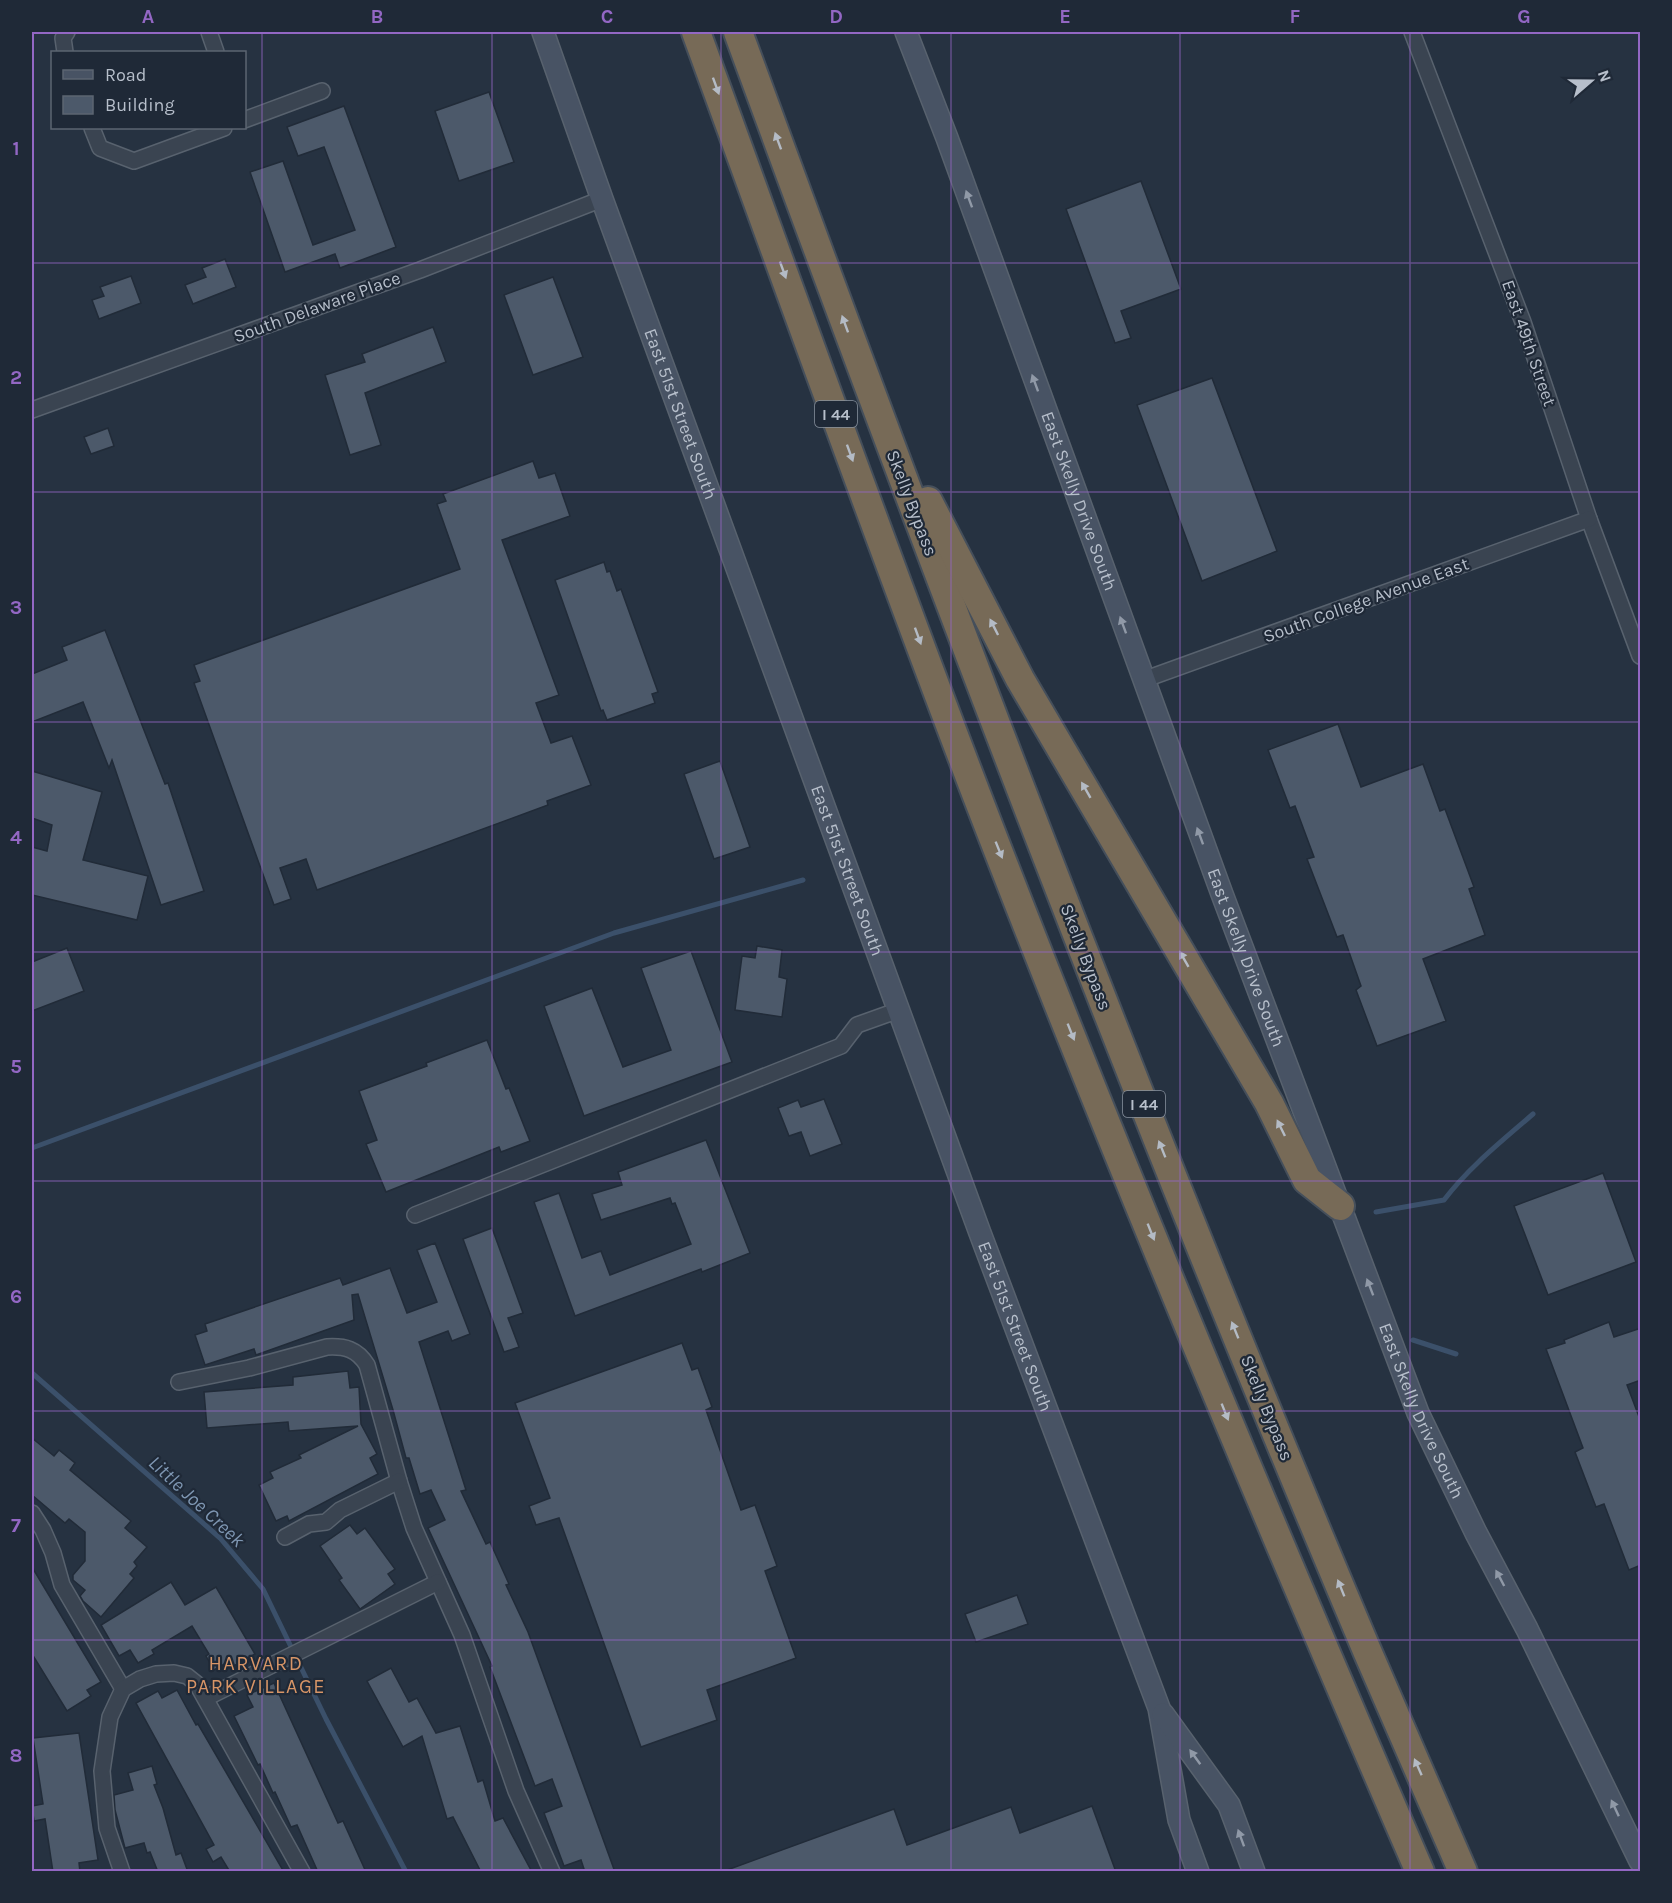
<svg xmlns="http://www.w3.org/2000/svg" width="1672" height="1903" font-family="Karla,sans-serif">
<rect width="100%" height="100%" fill="#263241"/>
<g fill="none" stroke-linecap="round" stroke-linejoin="round">
<g stroke="#3b506a" stroke-width="5">
<path d="M32 1148 614 933 803 880"/>
<path d="M1376 1212 1444 1200C1469 1167 1502 1141 1533 1114"/>
<path d="M1413 1340 1456 1354"/>
<path d="M32 1373 220 1538 263 1589 326 1719 406 1872"/>
</g>
</g>
<g fill="#4c596a" stroke="#212b38" stroke-width="1.5">
<path d="M489 92 514 162 459 181 435 111Z"/>
<path d="M344 106 396 247 340 268 335 254 285 272 250 172 283 161 313 245 355 230 324 147 298 156 287 127Z"/>
<path d="M1141 181 1181 289 1121 311 1131 338 1115 343 1066 209Z"/>
<path d="M225 259 236 287 193 304 185 285 206 277 202 268Z"/>
<path d="M131 276 141 303 99 319 92 300 104 296 100 287Z"/>
<path d="M553 277 583 357 533 375 504 295Z"/>
<path d="M433 327 446 362 365 393 381 445 350 455 325 375 365 362 362 354Z"/>
<path d="M1212 378 1277 551 1202 581 1137 405Z"/>
<path d="M108 428 114 446 91 454 84 437Z"/>
<path d="M533 461 539 478 555 473 570 516 502 540 559 695 536 703 551 743 572 736 591 785 547 801 548 805 317 890 306 859 280 868 291 899 274 905 194 683 200 681 194 665 460 569 437 504 446 501 443 494Z"/>
<path d="M604 562 607 572 610 571 617 591 621 589 658 692 652 694 655 703 607 720 603 710 601 711 555 580Z"/>
<path d="M105 630 165 784 168 783 204 891 161 905 112 760 109 768 83 702 32 722V674L67 660 62 647Z"/>
<path d="M1338 724 1361 787 1423 764 1440 811 1445 809 1474 887 1469 889 1485 935 1423 959 1446 1021 1377 1046 1356 990 1361 986 1343 935 1337 937 1307 859 1314 857 1295 806 1290 808 1268 750Z"/>
<path d="M720 761 750 847 714 859 684 774Z"/>
<path d="M32 771 102 792 83 860 148 876 137 920 32 895V847L47 851 52 825 32 818Z"/>
<path d="M757 946 782 950 779 977 787 979 782 1017 735 1010 742 956 755 958Z"/>
<path d="M67 948 84 991 32 1011V962Z"/>
<path d="M691 951 732 1062 584 1116 544 1006 592 988 623 1067 671 1050 641 968Z"/>
<path d="M487 1040 506 1089 509 1088 530 1141 501 1152 499 1147 386 1192 366 1144 377 1140 359 1091 427 1066 426 1063Z"/>
<path d="M824 1099 842 1144 810 1156 801 1132 789 1136 778 1108 798 1100 801 1107Z"/>
<path d="M706 1140 750 1253 702 1272 701 1269 575 1316 534 1202 559 1193 582 1258 601 1251 610 1275 691 1244 675 1203 672 1204 670 1198 601 1220 592 1194 622 1185 618 1172Z"/>
<path d="M1603 1173 1636 1262 1548 1295 1514 1206Z"/>
<path d="M492 1228 523 1313 508 1318 519 1347 504 1352 463 1239Z"/>
<path d="M435 1243 470 1334 452 1341 448 1331 419 1342 466 1490 461 1491 486 1544 490 1542 509 1584 506 1585 528 1632 615 1872H585L581 1860 564 1866 544 1813 562 1806 552 1779 535 1786 490 1667 492 1666 428 1528 445 1520 431 1490 420 1494 409 1458H406L393 1410 358 1294 352 1295 354 1320 256 1355 254 1349 205 1365 195 1335 207 1331 205 1324 340 1278 343 1285 390 1268 407 1313 437 1302 417 1250Z"/>
<path d="M1609 1322 1614 1337 1641 1328V1380L1627 1385 1641 1422V1565L1629 1570 1604 1504 1596 1507 1575 1452 1583 1448 1546 1349 1565 1343 1564 1340Z"/>
<path d="M682 1343 692 1370 698 1368 712 1407 706 1410 741 1510 755 1505 777 1566 765 1571 796 1658 707 1690 717 1720 641 1747 559 1518 536 1525 529 1506 550 1498 515 1403Z"/>
<path d="M348 1371 350 1388 359 1387 361 1424 377 1454 370 1458 378 1474 289 1521 287 1516 276 1521 259 1485 273 1478 270 1472 301 1458 299 1455 358 1426 289 1431 288 1422 207 1428 204 1392 293 1385V1377Z"/>
<path d="M32 1438 54 1456 59 1450 75 1463 70 1470 131 1521 125 1528 147 1547 134 1562 137 1566 130 1574 134 1578 101 1617 83 1601 80 1596 85 1590 73 1580V1575L85 1561V1532L69 1519 65 1523 32 1495Z"/>
<path d="M350 1525 357 1534 365 1528 395 1569 388 1574 395 1584 360 1609 339 1580 342 1578 320 1546Z"/>
<path d="M32 1567 101 1682 87 1690 91 1696 67 1711 32 1654Z"/>
<path d="M171 1582 185 1605 216 1587 255 1654 232 1667 228 1662 214 1670 206 1656 209 1654 192 1626 152 1650 154 1654 138 1663 130 1650 119 1656 101 1625Z"/>
<path d="M1017 1595 1028 1624 976 1642 965 1614Z"/>
<path d="M391 1668 409 1702 417 1698 436 1733 460 1726 478 1782 483 1780 495 1821 503 1818 532 1872H481L453 1817 447 1819 422 1736 403 1747 367 1681Z"/>
<path d="M274 1683 338 1823 343 1821 366 1872H318L297 1825 291 1827 275 1792 273 1793 260 1764 258 1765 234 1716 253 1707 247 1695Z"/>
<path d="M177 1690 196 1725 198 1724 284 1872H230L221 1857 213 1862 206 1849 214 1845 136 1703 158 1691 162 1698Z"/>
<path d="M79 1733 98 1860 79 1863 80 1872H53L45 1819 34 1821 32 1806 43 1804 33 1738Z"/>
<path d="M152 1766 157 1784 154 1785 163 1808 176 1855 181 1853 188 1872H158L150 1852 147 1853 144 1843 125 1848 115 1810 114 1795 133 1790 128 1773Z"/>
<path d="M1092 1806 1116 1872H727V1870L894 1809 907 1845 1011 1807 1020 1833Z"/>
</g>
<g fill="none" stroke-linecap="round" stroke-linejoin="round">
<defs>
<g id="street">
<path d="M209 32 216 52"/>
<path d="M1412 32 1523 322 1589 519 1640 656"/>
<path d="M65 52 63 38 67 32"/>
<path d="M244 120 322 91"/>
<path d="M92 128 100 148 134 161 224 128"/>
<path d="M32 410 420 270 602 199"/>
<path d="M1143 680 1589 519"/>
<path d="M415 1215 841 1046 857 1025 899 1010"/>
<path d="M179 1382 249 1368 327 1347C345 1346 357 1349 367 1365L399 1481 414 1528 462 1635 516 1791 552 1872"/>
<path d="M32 1513 43 1530 53 1553 62 1585 123 1689"/>
<path d="M285 1537 309 1524 326 1522 340 1510 399 1481"/>
<path d="M206 1698 438 1582"/>
<path d="M122 1872 107 1828 102 1771 110 1717 123 1689 140 1679 156 1674 174 1673 187 1676 197 1684 302 1872"/>
</g>
<g id="secondary">
<path id="s1" d="M543 32 602 199 980 1233 1159 1708 1179 1820 1198 1872"/>
<path id="s2" d="M906 32 947 138 1222 894 1418 1413 1476 1533 1527 1629 1640 1861"/>
<path d="M1163 1714 1229 1805 1254 1872"/>
</g>
<g id="highway">
<path d="M696 32C789 287 880 543 977 796 1116 1158 1266 1516 1420 1872"/>
<path d="M738 32C937 576 1142 1119 1368 1653 1399 1726 1431 1799 1463 1872"/>
<path d="M928 501 1020 679 1269 1103 1307 1180 1340 1206"/>
</g>
</defs>
<use href="#street" stroke="#58626e" stroke-width="18"/>
<use href="#secondary" stroke="#58626e" stroke-width="24"/>
<use href="#highway" stroke="#454f5b" stroke-width="32"/>
<use href="#street" stroke="#3a4451" stroke-width="15"/>
<use href="#secondary" stroke="#485364" stroke-width="21"/>
<use href="#highway" stroke="#776a57" stroke-width="28"/>
</g>
<defs><path id="oneway-solid" d="M-6-.8H1V-3.2L6.5 0L1 3.2V.8H-6Z" transform="scale(1.5)"/></defs>
<g fill="#b4bbc5">
<use href="#oneway-solid" transform="translate(716 86) rotate(70)"/>
<use href="#oneway-solid" transform="translate(778 141) rotate(-110)"/>
<use href="#oneway-solid" transform="translate(783 270) rotate(70)"/>
<use href="#oneway-solid" transform="translate(845 324) rotate(-110)"/>
<use href="#oneway-solid" transform="translate(850 453) rotate(70)"/>
<use href="#oneway-solid" transform="translate(994 627) rotate(-117)"/>
<use href="#oneway-solid" transform="translate(918 636) rotate(70)"/>
<use href="#oneway-solid" transform="translate(1086 790) rotate(-120)"/>
<use href="#oneway-solid" transform="translate(999 850) rotate(68)"/>
<use href="#oneway-solid" transform="translate(1184 959) rotate(-120)"/>
<use href="#oneway-solid" transform="translate(1071 1032) rotate(68)"/>
<use href="#oneway-solid" transform="translate(1281 1128) rotate(-116)"/>
<use href="#oneway-solid" transform="translate(1162 1149) rotate(-112)"/>
<use href="#oneway-solid" transform="translate(1151 1232) rotate(68)"/>
<use href="#oneway-solid" transform="translate(1235 1330) rotate(-112)"/>
<use href="#oneway-solid" transform="translate(1225 1412) rotate(68)"/>
<use href="#oneway-solid" transform="translate(1341 1588) rotate(-112)"/>
<use href="#oneway-solid" transform="translate(1418 1767) rotate(-114)"/>
</g>
<g fill="#9099a7">
<use href="#oneway-solid" transform="translate(969 199) rotate(-110)"/>
<use href="#oneway-solid" transform="translate(1035 383) rotate(-110)"/>
<use href="#oneway-solid" transform="translate(1123 625) rotate(-110)"/>
<use href="#oneway-solid" transform="translate(1200 836) rotate(-110)"/>
<use href="#oneway-solid" transform="translate(1370 1287) rotate(-111)"/>
<use href="#oneway-solid" transform="translate(1500 1578) rotate(-118)"/>
<use href="#oneway-solid" transform="translate(1195 1757) rotate(-126)"/>
<use href="#oneway-solid" transform="translate(1615 1808) rotate(-115)"/>
<use href="#oneway-solid" transform="translate(1241 1838) rotate(-110)"/>
</g>
<path fill="none" stroke="#9367c4" stroke-width="1.5" stroke-opacity="0.55" d="M262 32V1872M492 32V1872M721 32V1872M951 32V1872M1180 32V1872M1410 32V1872M32 263H1640M32 492H1640M32 722H1640M32 952H1640M32 1181H1640M32 1411H1640M32 1640H1640"/>
<g text-anchor="middle" stroke-width="4.5" stroke-linejoin="round" paint-order="stroke">
<g fill="#1f2937" stroke="#89929f" stroke-width="1.5">
<rect x="815" y="401" width="42" height="26" rx="4.5"/>
<rect x="1123" y="1091" width="42" height="26" rx="4.5"/>
</g>
<g font-size="16" font-weight="bold" fill="#b7bfcb">
<text x="836" y="420">I 44</text>
<text x="1144" y="1110">I 44</text>
</g>
<g font-size="18" fill="#b7bfcb" stroke="#1f2937">
<text transform="translate(317 307) rotate(-20)" y="6">South Delaware Place</text>
<text transform="translate(1529 343) rotate(71)" y="6">East 49th Street</text>
<text dy="6" stroke="none"><textPath href="#s1" startOffset="406">East 51st Street South</textPath></text>
<text dy="6" stroke="none"><textPath href="#s2" startOffset="500">East Skelly Drive South</textPath></text>
<text transform="translate(912 503) rotate(69)" y="6">Skelly Bypass</text>
<text transform="translate(1366 600) rotate(-20)" y="6">South College Avenue East</text>
<text dy="6" stroke="none"><textPath href="#s1" startOffset="892">East 51st Street South</textPath></text>
<text transform="translate(1086 957) rotate(69)" y="6">Skelly Bypass</text>
<text dy="6" stroke="none"><textPath href="#s2" startOffset="986">East Skelly Drive South</textPath></text>
<text dy="6" stroke="none"><textPath href="#s1" startOffset="1378">East 51st Street South</textPath></text>
<text transform="translate(1267 1408) rotate(68)" y="6">Skelly Bypass</text>
<text dy="6" stroke="none"><textPath href="#s2" startOffset="1472">East Skelly Drive South</textPath></text>
</g>
<g font-size="20" font-style="italic" fill="#7e96b2" stroke="#1f2937">
<text transform="translate(197 1501) rotate(43)" y="7">Little Joe Creek</text>
</g>
<g font-size="20" letter-spacing="1.5" fill="#d79567" stroke="#1f2937">
<text x="256" y="1670">HARVARD<tspan x="256" dy="23">PARK VILLAGE</tspan></text>
</g>
</g>
<rect width="1672" height="1903" fill="none" stroke="#1f2937" stroke-width="66"/>
<rect x="51" y="51" width="195" height="78" fill="#1f2937" stroke="#5c6572" stroke-width="1.5"/>
<rect x="63" y="70" width="30" height="9" fill="#485364" stroke="#5c6572" stroke-width="1.5"/>
<text x="105" y="81" font-size="18" fill="#b7bfcb">Road</text>
<rect x="63" y="96" width="30" height="18" fill="#4c596a" stroke="#5c6572" stroke-width="1.5"/>
<text x="105" y="111" font-size="18" fill="#b7bfcb">Building</text>
<g transform="translate(1591 81) rotate(70)" stroke="#1f2937" stroke-width="4.5" paint-order="stroke">
<path d="M0-4.5L10 22L0 15L-10 22Z" fill="#b7bfcb"/>
<text y="-9" font-size="16" font-weight="bold" text-anchor="middle" fill="#b7bfcb">N</text>
</g>
<rect x="33" y="33" width="1606" height="1837" fill="none" stroke="#9367c4" stroke-width="2"/>
<g font-size="20" text-anchor="middle" font-weight="bold" fill="#9367c4">
<text x="148" y="23">A</text>
<text x="377" y="23">B</text>
<text x="607" y="23">C</text>
<text x="836" y="23">D</text>
<text x="1065" y="23">E</text>
<text x="1295" y="23">F</text>
<text x="1524" y="23">G</text>
<text x="16" y="155">1</text>
<text x="16" y="384">2</text>
<text x="16" y="614">3</text>
<text x="16" y="844">4</text>
<text x="16" y="1073">5</text>
<text x="16" y="1303">6</text>
<text x="16" y="1532">7</text>
<text x="16" y="1762">8</text>
</g>
</svg>
